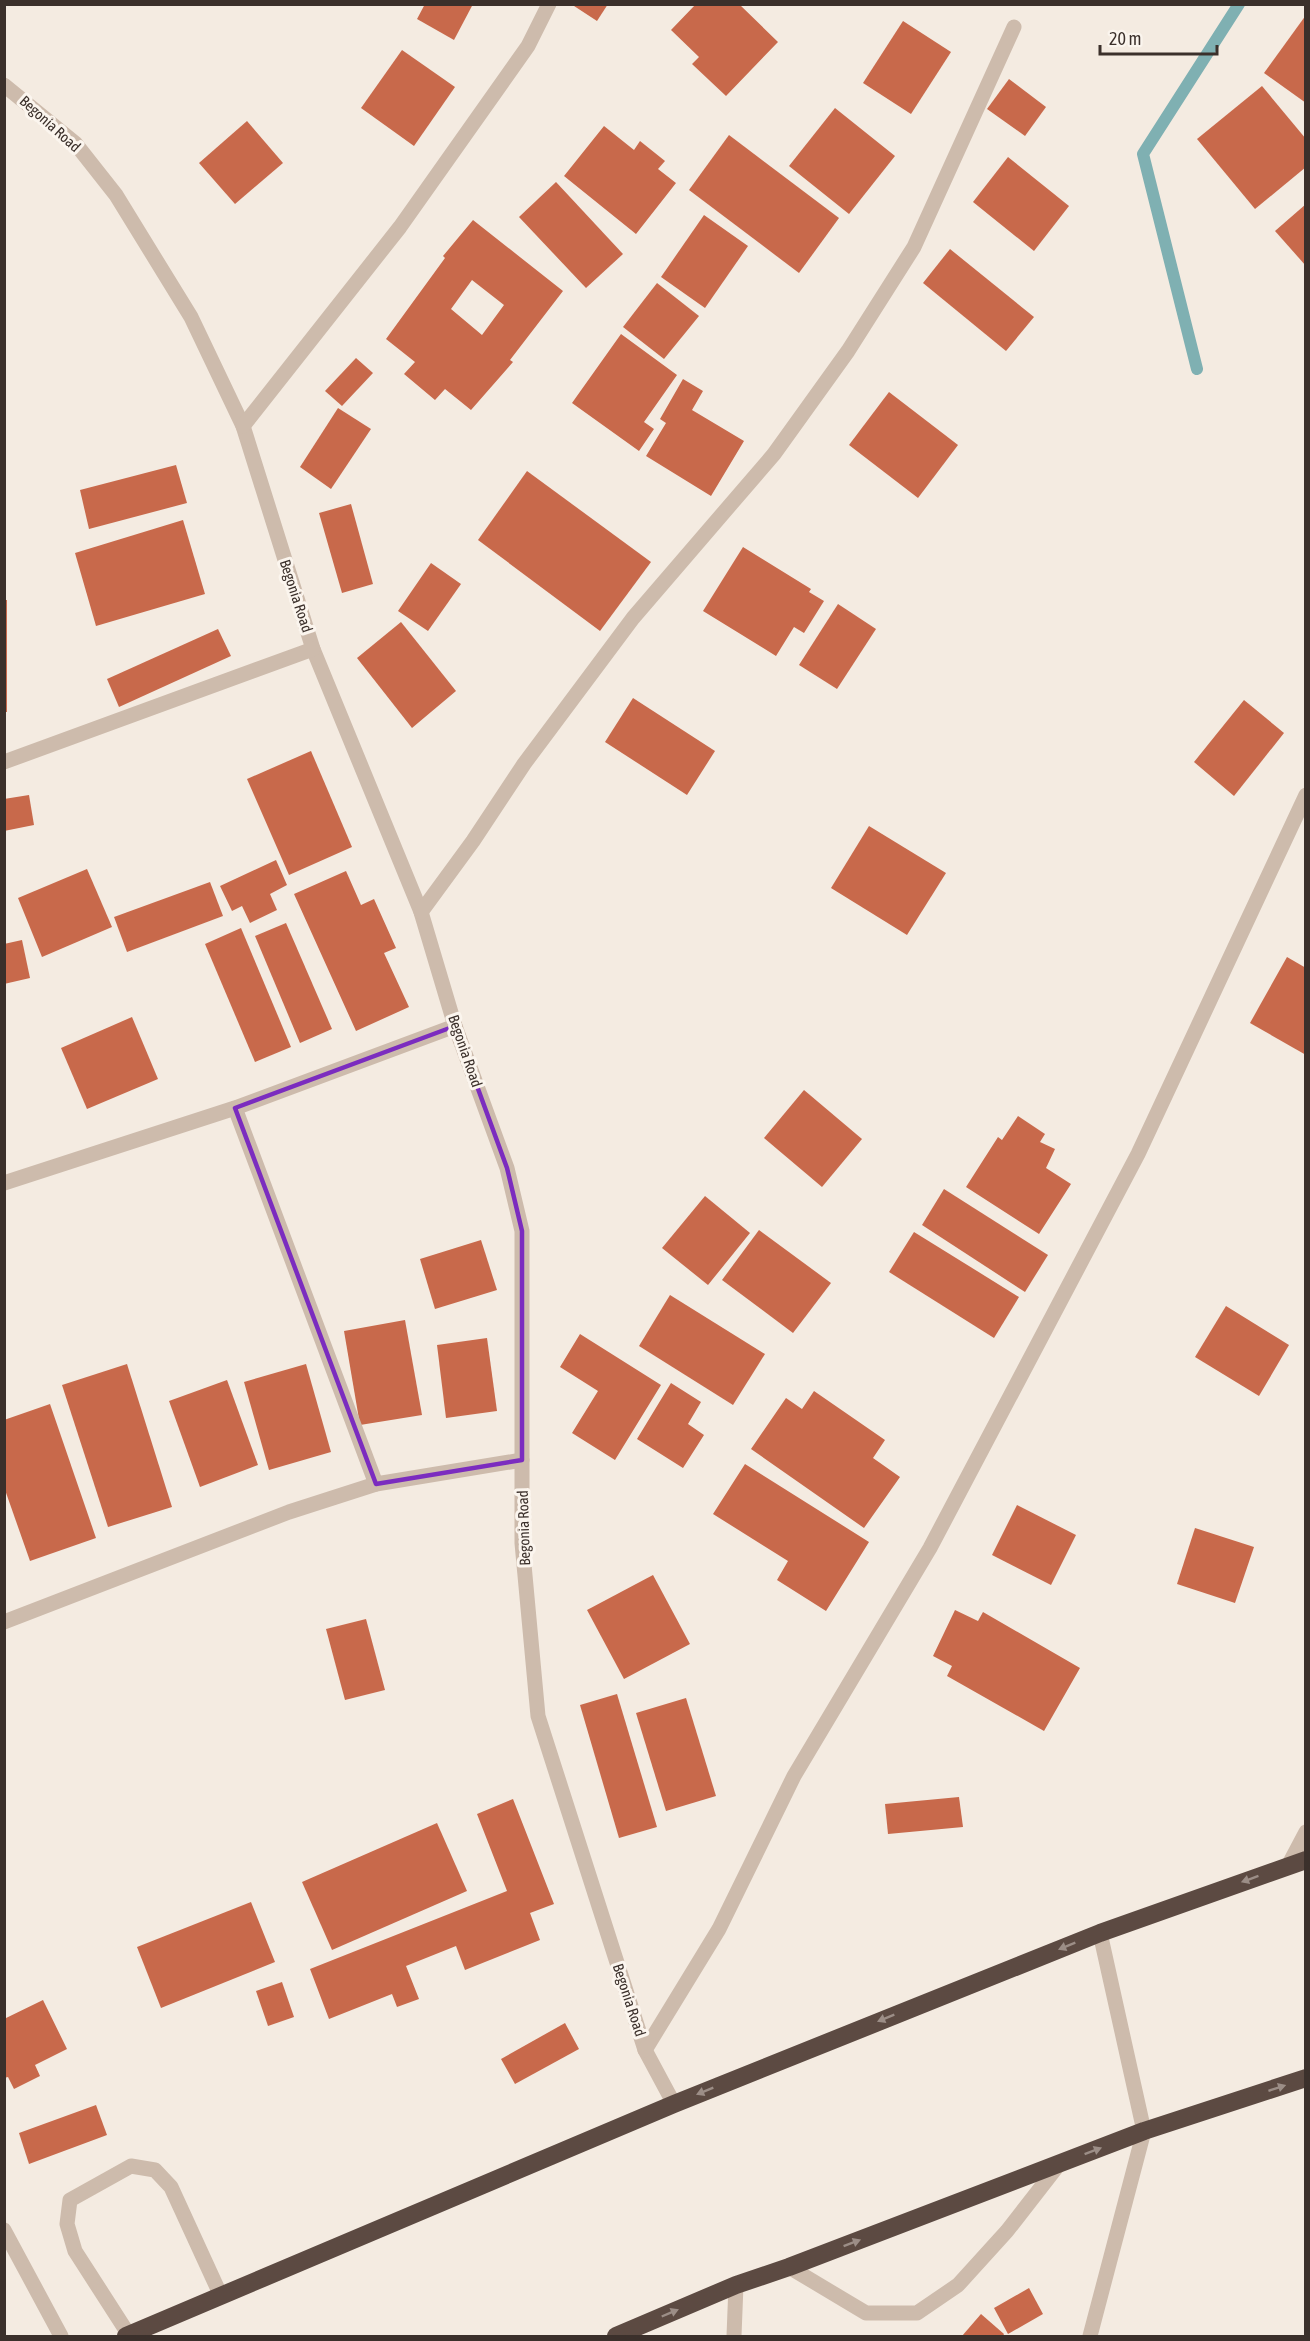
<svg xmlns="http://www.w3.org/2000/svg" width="1310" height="2341" font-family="'Asap Condensed',sans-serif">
<rect width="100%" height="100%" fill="#f4ebe1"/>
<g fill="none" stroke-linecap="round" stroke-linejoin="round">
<path stroke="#7fb0b2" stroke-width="12" d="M1197 369 1143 154 1239 4"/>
</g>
<g fill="#c8694b" fill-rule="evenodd">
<path d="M425 4H473L454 40 417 19Z"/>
<path d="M571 4H608L597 21Z"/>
<path d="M696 4H739L778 42 726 96 692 64 699 57 671 30Z"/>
<path d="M1306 15V103L1264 73Z"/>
<path d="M903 21 951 52 911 114 863 83Z"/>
<path d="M402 50 455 87 414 146 361 108Z"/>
<path d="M1009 79 1046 107 1025 136 987 109Z"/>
<path d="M1262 86 1306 139V167L1255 209 1197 139Z"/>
<path d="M835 108 895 156 849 214 789 166Z"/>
<path d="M247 121 283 163 235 204 199 163Z"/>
<path d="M604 126 634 150 640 141 665 161 658 169 676 183 636 234 564 176Z"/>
<path d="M729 135 839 218 799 273 689 190Z"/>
<path d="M1008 157 1069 206 1034 251 973 202Z"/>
<path d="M556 182 623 254 586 288 519 217Z"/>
<path d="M1306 204V266L1275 231Z"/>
<path d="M704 215 748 246 705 308 661 277Z"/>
<path d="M473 220 563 291 510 360 513 362 471 410 445 389 435 400 404 374 415 362 386 339 445 258 443 256ZM472 280 504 305 482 335 451 309Z"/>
<path d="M950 249 1034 317 1006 351 923 283Z"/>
<path d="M657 283 699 316 664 359 623 327Z"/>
<path d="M621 334 677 375 644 422 654 429 639 451 572 403Z"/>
<path d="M356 358 373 373 342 406 325 391Z"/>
<path d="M683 379 703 391 692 410 744 441 711 496 646 456 666 423 660 419Z"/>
<path d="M889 392 958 445 918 498 849 445Z"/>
<path d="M338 408 371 429 331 489 300 467Z"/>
<path d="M176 465 187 503 89 529 80 490Z"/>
<path d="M527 471 651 562 600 631 478 540Z"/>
<path d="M351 504 373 584 342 593 319 513Z"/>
<path d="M183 520 205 594 96 626 75 553Z"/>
<path d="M743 547 811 589 809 592 824 601 804 633 794 627 776 656 703 611Z"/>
<path d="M431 563 461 584 428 631 398 611Z"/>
<rect x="4" y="600" width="3" height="112"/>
<path d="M838 604 876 629 837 689 799 665Z"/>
<path d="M401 622 456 691 412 728 357 658Z"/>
<path d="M218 629 231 656 119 707 107 679Z"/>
<path d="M633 698 715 751 687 795 605 742Z"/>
<path d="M1244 700 1284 733 1234 796 1194 762Z"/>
<path d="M311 751 352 847 289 875 247 779Z"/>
<path d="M29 795 34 825 4 831V799Z"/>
<path d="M869 826 946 873 907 935 831 888Z"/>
<path d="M276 860 287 885 270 894 277 910 250 923 242 906 232 911 220 886Z"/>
<path d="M87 869 112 927 42 957 18 898Z"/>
<path d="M346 871 361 905 374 899 396 948 384 953 409 1007 356 1031 294 894Z"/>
<path d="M210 882 223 916 127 952 114 917Z"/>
<path d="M286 923 332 1029 300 1043 255 936Z"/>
<path d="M241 928 291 1047 255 1062 205 944Z"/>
<path d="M22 940 30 978 4 984V944Z"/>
<path d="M1287 957 1306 968V1055L1250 1023Z"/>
<path d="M132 1017 158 1079 87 1109 61 1048Z"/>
<path d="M804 1090 862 1139 822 1187 764 1138Z"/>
<path d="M1018 1116 1045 1134 1040 1142 1055 1149 1046 1168 1071 1184 1039 1234 966 1187 998 1137 1002 1140Z"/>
<path d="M944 1189 1048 1255 1025 1292 922 1225Z"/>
<path d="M705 1196 750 1233 708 1285 662 1248Z"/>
<path d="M759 1230 831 1283 793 1333 722 1280Z"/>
<path d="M914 1232 1019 1297 994 1338 889 1272Z"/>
<path d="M481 1240 497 1290 435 1309 420 1259Z"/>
<path d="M670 1295 765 1354 733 1405 639 1346Z"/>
<path d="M1226 1306 1289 1345 1259 1396 1195 1357Z"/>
<path d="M405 1320 422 1415 360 1425 344 1331Z"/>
<path d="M580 1334 661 1385 615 1460 572 1433 598 1391 560 1367Z"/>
<path d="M487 1338 497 1411 446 1418 437 1345Z"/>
<path d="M127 1364 172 1507 108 1527 62 1385Z"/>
<path d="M306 1364 331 1452 269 1470 244 1382Z"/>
<path d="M227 1380 258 1465 200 1487 169 1401Z"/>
<path d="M671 1383 701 1402 688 1424 704 1435 683 1468 637 1439Z"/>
<path d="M814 1391 885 1440 873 1458 900 1477 864 1528 751 1449 786 1398 802 1409Z"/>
<path d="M50 1404 96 1538 30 1561 4 1487V1420Z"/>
<path d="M745 1464 869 1542 826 1611 777 1580 788 1561 713 1514Z"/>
<path d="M1017 1505 1076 1535 1051 1585 992 1555Z"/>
<path d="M1195 1528 1254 1547 1235 1603 1177 1584Z"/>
<path d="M653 1575 690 1644 624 1679 587 1610Z"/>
<path d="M955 1610 978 1621 983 1612 1080 1668 1044 1731 947 1676 952 1666 933 1656Z"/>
<path d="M366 1619 385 1690 345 1700 326 1629Z"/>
<path d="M617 1694 657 1827 619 1838 580 1705Z"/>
<path d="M686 1698 716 1796 666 1811 636 1713Z"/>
<path d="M959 1797 963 1827 888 1834 885 1804Z"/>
<path d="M513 1799 554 1904 530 1913 540 1940 465 1970 456 1946 406 1966 419 1999 397 2007 392 1994 329 2019 310 1969 507 1891 477 1814Z"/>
<path d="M437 1823 467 1891 332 1950 302 1882Z"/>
<path d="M251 1902 275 1962 161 2008 137 1947Z"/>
<path d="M282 1982 294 2017 268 2026 256 1991Z"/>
<path d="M43 2000 67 2049 35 2065 40 2076 14 2089 8 2077 4 2078V2019Z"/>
<path d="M565 2023 579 2049 515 2084 501 2059Z"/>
<path d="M96 2105 107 2135 29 2164 19 2133Z"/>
<path d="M1029 2288 1043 2314 1008 2334 994 2308Z"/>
<path d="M981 2314 1004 2334 1003 2336H962Z"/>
</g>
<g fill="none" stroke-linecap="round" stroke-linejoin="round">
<g stroke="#cdbbac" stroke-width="15">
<path d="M4 85 75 143 116 195 191 317 243 426 313 649 421 912 455 1026 507 1168 522 1231V1543L538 1716 645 2050 674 2104"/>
<path d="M243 426 400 227 528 46 549 4"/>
<path d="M4 762 313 649"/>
<path d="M421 912 473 841 524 764 633 618 774 454 848 351 914 247 1014 27"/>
<path d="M235 1108 376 1484"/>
<path d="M4 1183 235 1108 455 1026"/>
<path d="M4 1622 289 1512 376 1484 522 1460"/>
<path d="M1288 1866 1306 1832"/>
<path d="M645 2050 719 1929 794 1776 930 1548 1138 1154 1306 795"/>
<path d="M4 2230 61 2336"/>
<path d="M789 2267 866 2313H917L958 2285 1007 2231 1060 2163"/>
<path d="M129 2335 75 2251 67 2224 70 2200 131 2166 155 2170 171 2187 221 2296"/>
<path d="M734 2336 736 2285"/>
<path d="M1090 2336 1144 2131 1100 1933"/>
</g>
<g stroke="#5c4a42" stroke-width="18">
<path d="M126 2336 674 2104 1100 1933 1306 1860"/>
<path d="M616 2336 736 2285 789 2267 1144 2131 1306 2078"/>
</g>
</g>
<defs><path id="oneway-solid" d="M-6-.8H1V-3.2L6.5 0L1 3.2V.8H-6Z" transform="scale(1.5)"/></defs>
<g fill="#9c8e87">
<use href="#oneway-solid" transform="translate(1250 1879) rotate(160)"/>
<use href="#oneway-solid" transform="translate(1067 1946) rotate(158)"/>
<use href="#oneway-solid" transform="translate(886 2018) rotate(158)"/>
<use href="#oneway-solid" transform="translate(1277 2088) rotate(-18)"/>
<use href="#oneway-solid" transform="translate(705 2091) rotate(158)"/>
<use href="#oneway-solid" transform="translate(1093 2151) rotate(-21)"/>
<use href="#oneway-solid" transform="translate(852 2243) rotate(-21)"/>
<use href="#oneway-solid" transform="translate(670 2313) rotate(-23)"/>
</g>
<path fill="none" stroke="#7b2cbf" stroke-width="4.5" stroke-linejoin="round" d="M455 1026 507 1168 522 1231V1460L376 1484 235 1108Z"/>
<g text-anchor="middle" stroke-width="6" stroke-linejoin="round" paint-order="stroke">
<g font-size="15" fill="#3b302b" stroke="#fbf5ee">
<text transform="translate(50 124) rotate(42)" y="5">Begonia Road</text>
<text transform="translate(296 596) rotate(72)" y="5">Begonia Road</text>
<text transform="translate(465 1051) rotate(71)" y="5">Begonia Road</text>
<text transform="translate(524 1528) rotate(-92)" y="5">Begonia Road</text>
<text transform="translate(629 2000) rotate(72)" y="5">Begonia Road</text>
</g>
</g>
<rect width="1310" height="2341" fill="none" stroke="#3b302b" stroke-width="12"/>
<path d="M1100 45v9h117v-9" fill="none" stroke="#3b302b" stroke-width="3"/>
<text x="1109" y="45" font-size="18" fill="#3b302b" stroke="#fbf5ee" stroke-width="4.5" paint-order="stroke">20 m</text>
</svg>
